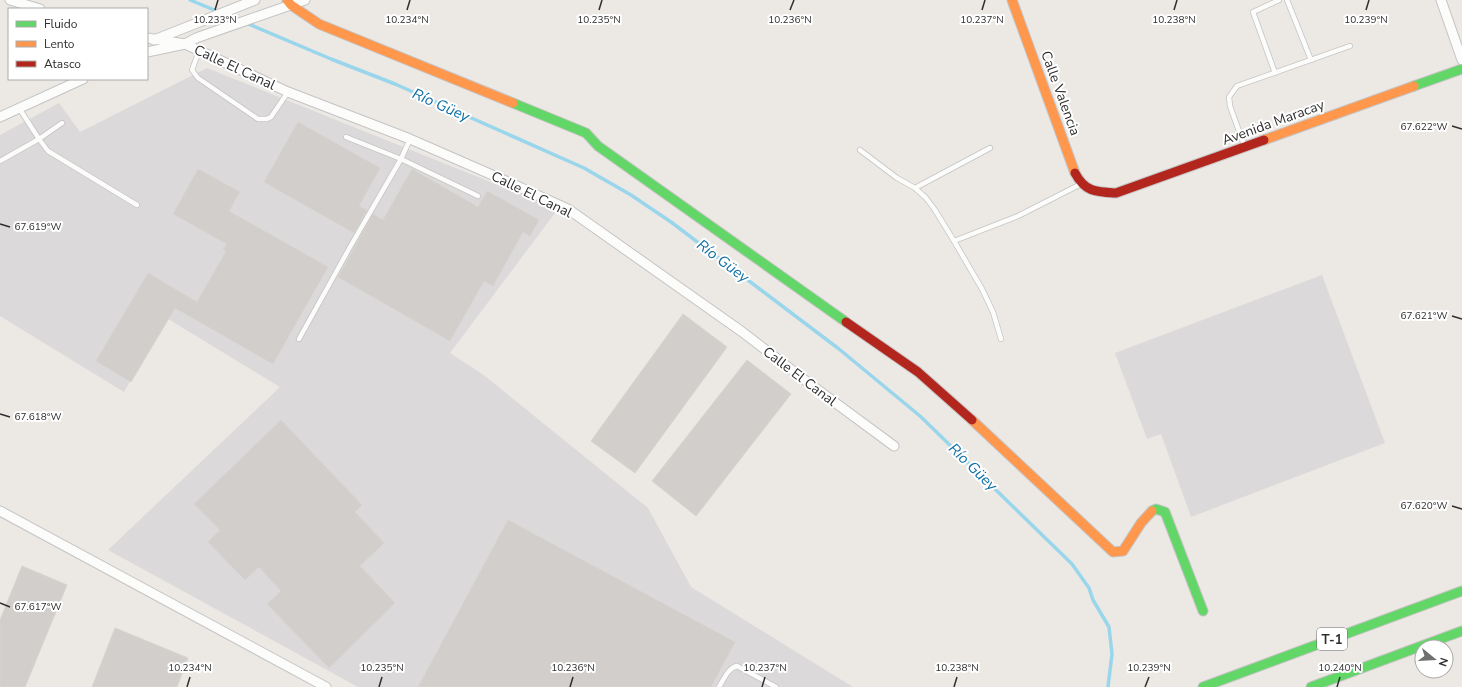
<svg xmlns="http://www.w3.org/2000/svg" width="1462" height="687" font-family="'Nunito Sans',sans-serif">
<rect width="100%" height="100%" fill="#ece8e4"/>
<g fill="#dcd9db">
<path d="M207 68 558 209 450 353 485 376 648 508 691 587 853 687H358L108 550 280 387 165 317 124 392 0 316V135L59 103 80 132Z"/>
<path d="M1322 275 1385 443 1191 517 1161 434 1147 439 1115 353Z"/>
</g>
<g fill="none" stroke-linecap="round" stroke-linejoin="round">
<g stroke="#99d6ec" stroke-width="3.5">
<path d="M190 0 219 12"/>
<path d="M225 14 331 59 395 84 584 168 631 195 671 222 839 349 920 416 1072 564 1089 588 1093 600 1109 627 1112 654 1108 687"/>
</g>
</g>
<g fill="#d1cecb" stroke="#d7d4d0">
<path d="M298 122 380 168 359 206 367 210 354 233 264 182Z"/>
<path d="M198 169 240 192 229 211 328 267 273 364 175 308 131 382 96 361 148 273 197 302 226 251 223 249 227 244 173 214Z"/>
<path d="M412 169 478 207 487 191 539 220 530 236 523 232 493 286 484 281 450 341 338 277 373 214 383 220Z"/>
<path d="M683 314 727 347 635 473 591 441Z"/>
<path d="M747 360 791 394 696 516 652 481Z"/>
<path d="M281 420 362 505 355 512 384 543 360 566 395 603 329 668 267 604 281 591 259 567 245 580 208 542 220 530 194 504Z"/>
<path d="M508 520 735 642 711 687H418Z"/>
<path d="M22 566 67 585 25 687H0V620Z"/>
<path d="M115 628 188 658 177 687H92Z"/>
</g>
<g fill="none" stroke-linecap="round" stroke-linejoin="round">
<defs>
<g id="lane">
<path d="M1287 0 1311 60"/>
<path d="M199 51 192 70 198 78 258 119H267L271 117 288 92"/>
<path d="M1275 73 1253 12 1279 0"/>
<path d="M19 108 39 139 48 151 137 205"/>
<path d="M346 137 401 159 478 196"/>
<path d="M1244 145 1230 106 1229 97 1237 86 1350 46"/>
<path d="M860 150 897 178 915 188 926 198 935 210 954 241"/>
<path d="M0 161 39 139 62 123"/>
<path d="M915 188 990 148"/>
<path d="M299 339 350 247 401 159 410 139"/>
<path d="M1001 339 993 312 982 289 954 241 1018 216 1081 184"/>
<path d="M719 687C724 679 728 668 737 666L776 687"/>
</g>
<g id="street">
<path d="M10 0 40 9"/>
<path d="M1441 0 1462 60"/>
<path d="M147 38 185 44 288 92 410 139 506 181 568 209 741 331 814 387 894 446"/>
<path d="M154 40 255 0"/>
<path d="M147 52 185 44 196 38 305 0"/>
<path d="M0 117 83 79"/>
<path d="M0 511 326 687"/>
</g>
<g id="fast">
<path d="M1414 86 1462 69"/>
<path d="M513 103 586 133 598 146 846 322"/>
<path d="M1152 511 1156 509 1165 512 1203 611"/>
<path d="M1203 687 1462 591"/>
<path d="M1311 687 1462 631"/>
</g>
<g id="slow">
<path d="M287 0 291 5 319 24 513 103"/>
<path d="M1012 0 1075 173"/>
<path d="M1264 140 1414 86"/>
<path d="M972 420 1113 552 1123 551 1141 523 1152 511"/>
</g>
<g id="jam">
<path d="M1075 173C1085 192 1096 192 1116 193L1264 140"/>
<path d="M846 322 918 372 972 420"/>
</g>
</defs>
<use href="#lane" stroke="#c5c4c5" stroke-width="6"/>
<use href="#street" stroke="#c5c4c5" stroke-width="11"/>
<use href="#fast" stroke="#c5c4c5" stroke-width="11"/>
<use href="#slow" stroke="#c5c4c5" stroke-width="11"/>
<use href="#jam" stroke="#c5c4c5" stroke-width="11"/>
<use href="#lane" stroke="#fcfcfb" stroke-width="4.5"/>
<use href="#street" stroke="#fcfcfb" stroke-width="9"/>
<use href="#fast" stroke="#63d668" stroke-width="9"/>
<use href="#slow" stroke="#ff974d" stroke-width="9"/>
<use href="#jam" stroke="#b3261e" stroke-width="9"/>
</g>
<path fill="none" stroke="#2e2e2e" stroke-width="1.5" d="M215 10 218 0M407 10 410 0M599 10 602 0M790 10 794 0M982 10 985 0M1174 10 1177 0M1366 10 1369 0M1452 126 1462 129M0 224 10 227M1452 316 1462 319M0 414 10 417M1452 506 1462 509M0 603 10 607M187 687 190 677M379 687 382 677M570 687 573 677M762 687 765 677M954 687 957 677M1145 687 1149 677M1337 687 1340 677"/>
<g text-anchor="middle" stroke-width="4" stroke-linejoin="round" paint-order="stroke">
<rect fill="#fff" stroke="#6d6d6d" stroke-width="1" x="1317" y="628" width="30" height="22" rx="3"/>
<g font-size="13" font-weight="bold" fill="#2e2e2e">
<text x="1332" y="644">T-1</text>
</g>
<g font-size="14" fill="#2e2e2e" stroke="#fff">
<text transform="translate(235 67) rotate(25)" y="5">Calle El Canal</text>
<text transform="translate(1061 93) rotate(70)" y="5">Calle Valencia</text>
<text transform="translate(1273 122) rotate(-20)" y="5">Avenida Maracay</text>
<text transform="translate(532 194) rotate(26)" y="5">Calle El Canal</text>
<text transform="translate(800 376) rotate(37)" y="5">Calle El Canal</text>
</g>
<g font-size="15" font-style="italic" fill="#0d6fa3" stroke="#fff">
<text transform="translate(441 105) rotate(24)" y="5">Río Güey</text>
<text transform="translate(723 261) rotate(37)" y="5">Río Güey</text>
<text transform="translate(973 467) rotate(44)" y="5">Río Güey</text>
</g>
</g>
<g font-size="10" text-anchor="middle" fill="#2e2e2e" stroke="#fff" stroke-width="4" stroke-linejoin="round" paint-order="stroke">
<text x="215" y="23">10.233°N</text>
<text x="407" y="23">10.234°N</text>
<text x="599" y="23">10.235°N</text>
<text x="790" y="23">10.236°N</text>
<text x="982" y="23">10.237°N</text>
<text x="1174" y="23">10.238°N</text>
<text x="1366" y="23">10.239°N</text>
<text x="1424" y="130">67.622°W</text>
<text x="38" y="230">67.619°W</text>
<text x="1424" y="319">67.621°W</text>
<text x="38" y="420">67.618°W</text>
<text x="1424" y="509">67.620°W</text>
<text x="38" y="610">67.617°W</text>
<text x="1149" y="671">10.239°N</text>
<text x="1340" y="671">10.240°N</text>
<text x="190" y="671">10.234°N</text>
<text x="382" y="671">10.235°N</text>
<text x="573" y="671">10.236°N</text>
<text x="765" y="671">10.237°N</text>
<text x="957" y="671">10.238°N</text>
</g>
<rect x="8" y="8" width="140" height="72" fill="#ffffff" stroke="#ababab"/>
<rect x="16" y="21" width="20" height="6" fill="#63d668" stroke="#ababab"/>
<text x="44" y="28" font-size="12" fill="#2e2e2e">Fluido</text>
<rect x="16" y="41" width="20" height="6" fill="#ff974d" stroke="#ababab"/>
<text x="44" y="48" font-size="12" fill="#2e2e2e">Lento</text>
<rect x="16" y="61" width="20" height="6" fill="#b3261e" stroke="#ababab"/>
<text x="44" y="68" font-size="12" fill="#2e2e2e">Atasco</text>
<g transform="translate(1434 659) rotate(108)"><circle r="19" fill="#ffffff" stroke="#ababab"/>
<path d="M0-3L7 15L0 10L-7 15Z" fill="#706f6e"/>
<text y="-6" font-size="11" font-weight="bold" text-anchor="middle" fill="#2e2e2e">N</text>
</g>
</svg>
